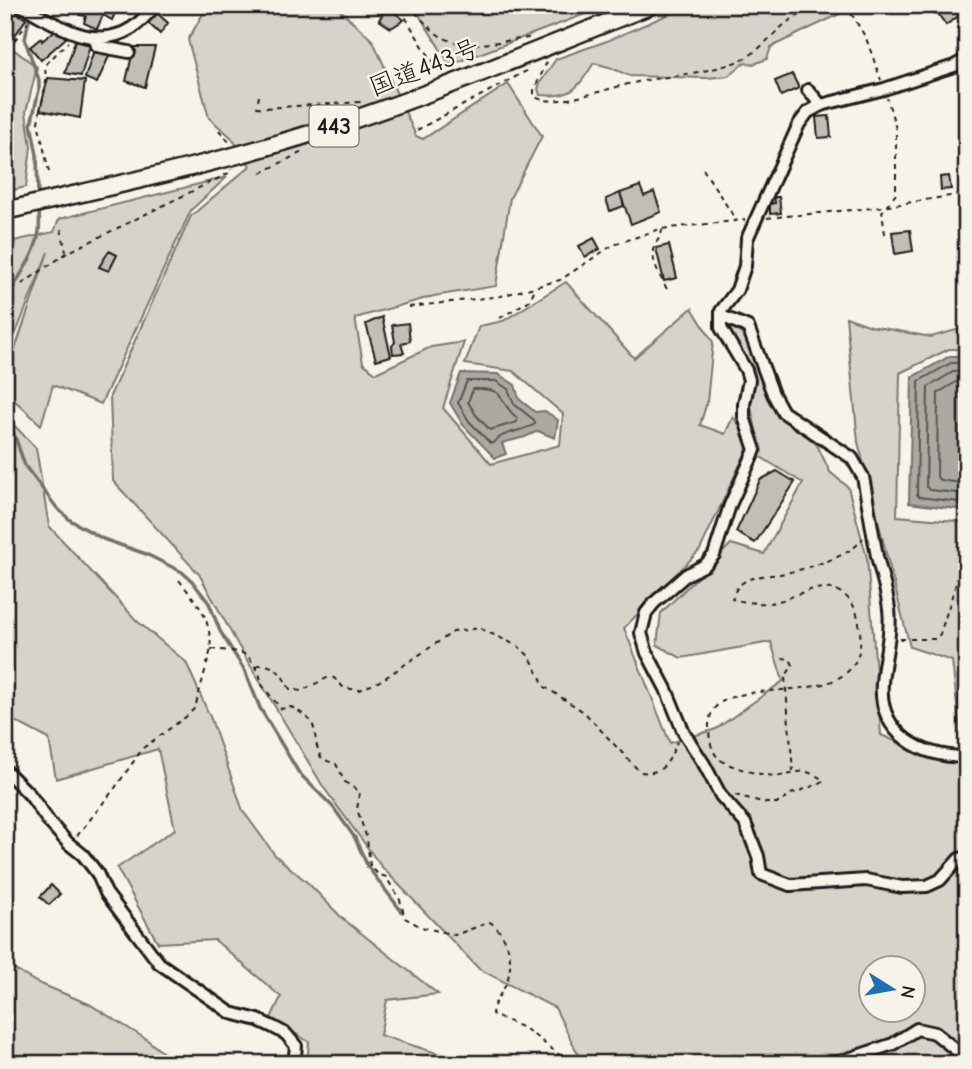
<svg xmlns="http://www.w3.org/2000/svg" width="972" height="1069" font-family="'Comic Neue','Klee One',sans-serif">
<rect width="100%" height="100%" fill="#f7f3e8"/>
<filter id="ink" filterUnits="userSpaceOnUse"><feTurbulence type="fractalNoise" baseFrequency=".0143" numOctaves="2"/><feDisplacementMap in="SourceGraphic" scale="14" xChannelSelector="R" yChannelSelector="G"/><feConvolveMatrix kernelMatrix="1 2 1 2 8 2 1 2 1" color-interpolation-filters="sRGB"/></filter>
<g filter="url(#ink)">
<g fill="#d7d3cb" stroke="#7a7874" stroke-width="2" fill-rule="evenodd">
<path d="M208 5H335L373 41 416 136 423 139 508 84 542 136 510 198 496 286 434 296 355 318 363 363 376 373 431 347 464 342 443 408 491 464 560 445 563 414 513 371 465 364 479 326 503 321 566 282 634 358 692 308 713 342 707 402 700 425 725 434 733 417 751 441 700 550 624 628 670 743 716 729 783 681 771 642 681 658 657 645 661 613 731 544 764 554 803 483 759 456 757 435 750 402 753 375 728 328 734 327 748 340 757 355 771 404 817 445 830 472 848 487 867 558 881 735 946 763H967V1064H583L555 1008 479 969 381 866 324 788 238 645 199 574 113 481 110 396 191 216 250 166 231 137 209 118 188 40ZM870 968H912V1010H870Z"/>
<path d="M413 5H609L450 65Z"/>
<path d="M690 5H858L771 47 767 59 754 64 744 63 728 76 707 78 630 76 609 67 594 63C577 88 574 98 540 95L538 89 540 83 556 59 607 41Z"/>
<path d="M13 49 37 67 26 112 31 147 26 187 5 192V53Z"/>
<path d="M227 177 191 210 101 404 53 385 41 425 12 398 11 361 48 252 5 361V243L54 232 59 219Z"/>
<path d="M846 317 871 326 931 337 967 327V349H949L900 373 897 516 967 522V733L960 732 952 661 910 647 858 442Z"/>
<path d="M5 416 36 448 49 526 137 621 186 662 211 719 243 811 275 855 309 884 342 918 438 994 387 1000 380 1035 471 1064H307L309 1042 271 1018 281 997 215 940 158 943 117 868 175 829 158 749 56 779 49 739 5 716Z"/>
<path d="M5 964 36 982 89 1004 146 1039 177 1064H5Z"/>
</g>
<g fill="#aca9a2" stroke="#72716c" stroke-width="2">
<path d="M950 356H967L966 510 909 503 912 377Z"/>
<path d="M461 373 498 374 515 385 519 399 535 412 545 411 558 420 555 438 538 431 525 437 502 443 506 454 495 458 463 425 450 403Z"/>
</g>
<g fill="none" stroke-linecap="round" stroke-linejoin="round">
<g stroke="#565452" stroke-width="2">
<path d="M967 363H951L919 381 917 494 919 497 967 503"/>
<path d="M967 371 953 372 928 387 926 486 929 490 967 494"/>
<path d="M467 381H496L508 389 514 404 534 420 535 424C522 432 502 431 494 443H490L469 421 458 403Z"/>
<path d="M967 382H956L938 393 937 477 940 480 967 484"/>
<path d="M473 389C509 388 495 399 517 418V422L490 430 476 415 468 402Z"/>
</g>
<g stroke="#72716c" stroke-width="3.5">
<path d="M34 5 28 23 25 40 39 80V90L31 124 37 155 38 197"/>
<path d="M5 303C15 279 36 258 39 231 40 224 39 216 39 208"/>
<path d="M5 407 25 466 57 508 70 520 103 539 146 554 182 572 192 581 209 603 220 631 245 671 260 708 299 773 333 807 355 838 368 867 402 912"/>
</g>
</g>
<g fill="#c0beb5" stroke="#1c1c1c" stroke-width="2">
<path d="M73 5H106L116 11 112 20 103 15 97 29 84 23 86 16 79 15 80 8Z"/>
<path d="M943 5H965L967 10 946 25 936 11Z"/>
<path d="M387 6 404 20 391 28 379 20Z"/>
<path d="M15 12 26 19 14 37 7 34 10 29 6 25Z"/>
<path d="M156 12 168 23 160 34 145 20Z"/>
<path d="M57 29 66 38 41 60 30 47 41 38 42 41Z"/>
<path d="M75 41 90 45 81 76 65 73Z"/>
<path d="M95 47 110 54 97 83 85 78Z"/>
<path d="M134 47H155L145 87 126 81Z"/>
<path d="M792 74 799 88 781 96 775 81Z"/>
<path d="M48 78 85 81 80 118 40 110Z"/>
<path d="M829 116 831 137 818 138 816 117Z"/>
<path d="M949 176 951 189 941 190 940 177Z"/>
<path d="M640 186 644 196 654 192 661 212 631 224 620 193Z"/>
<path d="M620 193 624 206 610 211 606 199Z"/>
<path d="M774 197H779L781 213 770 214V204L775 203Z"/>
<path d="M910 230 913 251 895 254 892 232Z"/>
<path d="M594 238 600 249 585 257 579 246Z"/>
<path d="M669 245 677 278 664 281 656 248Z"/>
<path d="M109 251 117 255 109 271 99 267Z"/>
<path d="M382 317 391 356 376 360 366 324Z"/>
<path d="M408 323 410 341 401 344 404 353 393 354 392 346 395 342 392 325Z"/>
<path d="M777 471 795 482 755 543 736 532 760 480Z"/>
<path d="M51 885 60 894 49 905 40 897Z"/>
</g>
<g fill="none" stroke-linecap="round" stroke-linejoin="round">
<defs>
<g id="minor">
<path d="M20 5C55 23 93 53 132 28 141 22 148 13 156 5"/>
<path d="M95 39 97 46 129 52"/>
<path d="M967 59 954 66 884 89 821 105 808 112 799 124 747 239 745 266 737 290 721 311V328L746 370 749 380 744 404V417L755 450 730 505 714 555 705 565 686 575 654 603 646 613 641 633 647 653 666 689 684 733 704 764 721 796 745 823 758 856 761 874 790 885 866 880 902 887 927 886 940 880 959 859 967 857"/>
<path d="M808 90 821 105"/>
<path d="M721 316 748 327 773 394 783 412 852 458 863 477C868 503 872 530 877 556 881 574 887 591 889 609 892 634 884 658 882 683 878 735 922 757 967 757"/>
<path d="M5 770 30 795 49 822 68 843 83 855 97 873 106 893 159 963 231 1013 258 1020 273 1027 286 1034 296 1046 294 1064"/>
<path d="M833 1064 893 1044 917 1029 935 1033 966 1058V1064"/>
</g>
<path id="highway" d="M5 211C110 186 216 164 319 131 432 95 541 48 652 5"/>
</defs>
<use href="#minor" stroke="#1c1c1c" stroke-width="16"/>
<use href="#highway" stroke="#1c1c1c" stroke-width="21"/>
<g stroke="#1c1c1c" stroke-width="2" stroke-dasharray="5 5" stroke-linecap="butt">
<path d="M391 5 401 10 425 50 443 75"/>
<path d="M408 5C418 14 426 25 436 33 462 53 501 40 530 38"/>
<path d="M846 5 866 38 881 80"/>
<path d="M5 44 14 41 28 22"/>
<path d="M547 62 534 90V96C541 101 551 101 560 100 583 98 609 88 633 83 668 75 710 74 743 59 759 52 770 36 784 25 797 14 816 7 833 5"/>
<path d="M259 96 257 107 264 108 361 102"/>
<path d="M219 130 230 143"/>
<path d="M417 130 530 69"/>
<path d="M703 169 736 220"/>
<path d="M49 172 38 122 46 82 45 65 68 42"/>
<path d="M261 173 302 152V150"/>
<path d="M767 218 882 207 956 195 967 189"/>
<path d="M61 229 66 252"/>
<path d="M662 229C662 239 653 243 653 251 652 263 662 280 668 291"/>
<path d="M885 234 882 212 896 194V129L887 98"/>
<path d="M22 284 67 253 231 172V169"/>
<path d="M409 307 501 296 560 280 613 245 660 229 745 220"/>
<path d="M500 318 530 300 535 288"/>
<path d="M900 639H936L940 634 961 568 967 565"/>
<path d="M211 649 240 652 248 656 259 672 262 685 281 709 291 707C326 725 308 733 322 759L336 764 345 782 360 792 357 809 367 839 370 866 378 874 386 877 400 900 405 918 421 927 455 935 490 922C510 937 516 965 504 988 499 997 493 1004 492 1014L526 1029 571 1064"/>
<path d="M782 658 790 659 793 665 785 677 793 771"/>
<path d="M257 665C277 664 280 673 290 689L301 691 329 677 334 678 344 688 360 690 382 680 453 632 479 628 518 646 530 657 545 687 584 712 640 772C665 775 668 762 677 742"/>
<path d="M735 795 766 803H780L791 794 819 784 824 780C798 765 803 774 779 776 765 777 728 767 718 758 711 750 709 738 709 728 706 655 883 734 858 618 855 604 846 592 831 589 810 585 794 598 775 602 762 605 744 602 732 599 739 575 759 577 780 574 802 570 852 557 863 538"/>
<path d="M77 836 115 788 143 748 187 716 195 708 211 649C209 613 199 606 179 580"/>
</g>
<use href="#minor" stroke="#f7f3e8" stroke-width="10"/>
<use href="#highway" stroke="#f7f3e8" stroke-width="16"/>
</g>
</g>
<g text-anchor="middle" stroke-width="5" stroke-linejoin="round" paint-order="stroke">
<rect fill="#f7f3e8" stroke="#5e5c59" stroke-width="2" x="309.5" y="105.5" width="49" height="41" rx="5"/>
<g font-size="24" font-weight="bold" fill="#1c1c1c">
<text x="334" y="134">443</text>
</g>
<g font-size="26" fill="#1c1c1c" stroke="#f7f3e8">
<text transform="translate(424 67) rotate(-21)" y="9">国道443号</text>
</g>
</g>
<rect width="972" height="1069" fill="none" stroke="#f7f3e8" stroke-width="28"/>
<rect x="14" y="14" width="944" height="1041" fill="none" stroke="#1c1c1c" stroke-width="2.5" filter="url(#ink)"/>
<g transform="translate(892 989) rotate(101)"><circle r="33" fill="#f7f3e8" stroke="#9f9d96" stroke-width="2"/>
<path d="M0-5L12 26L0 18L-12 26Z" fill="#1f6fb2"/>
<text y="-10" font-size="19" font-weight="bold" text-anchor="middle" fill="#1c1c1c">N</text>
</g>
</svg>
